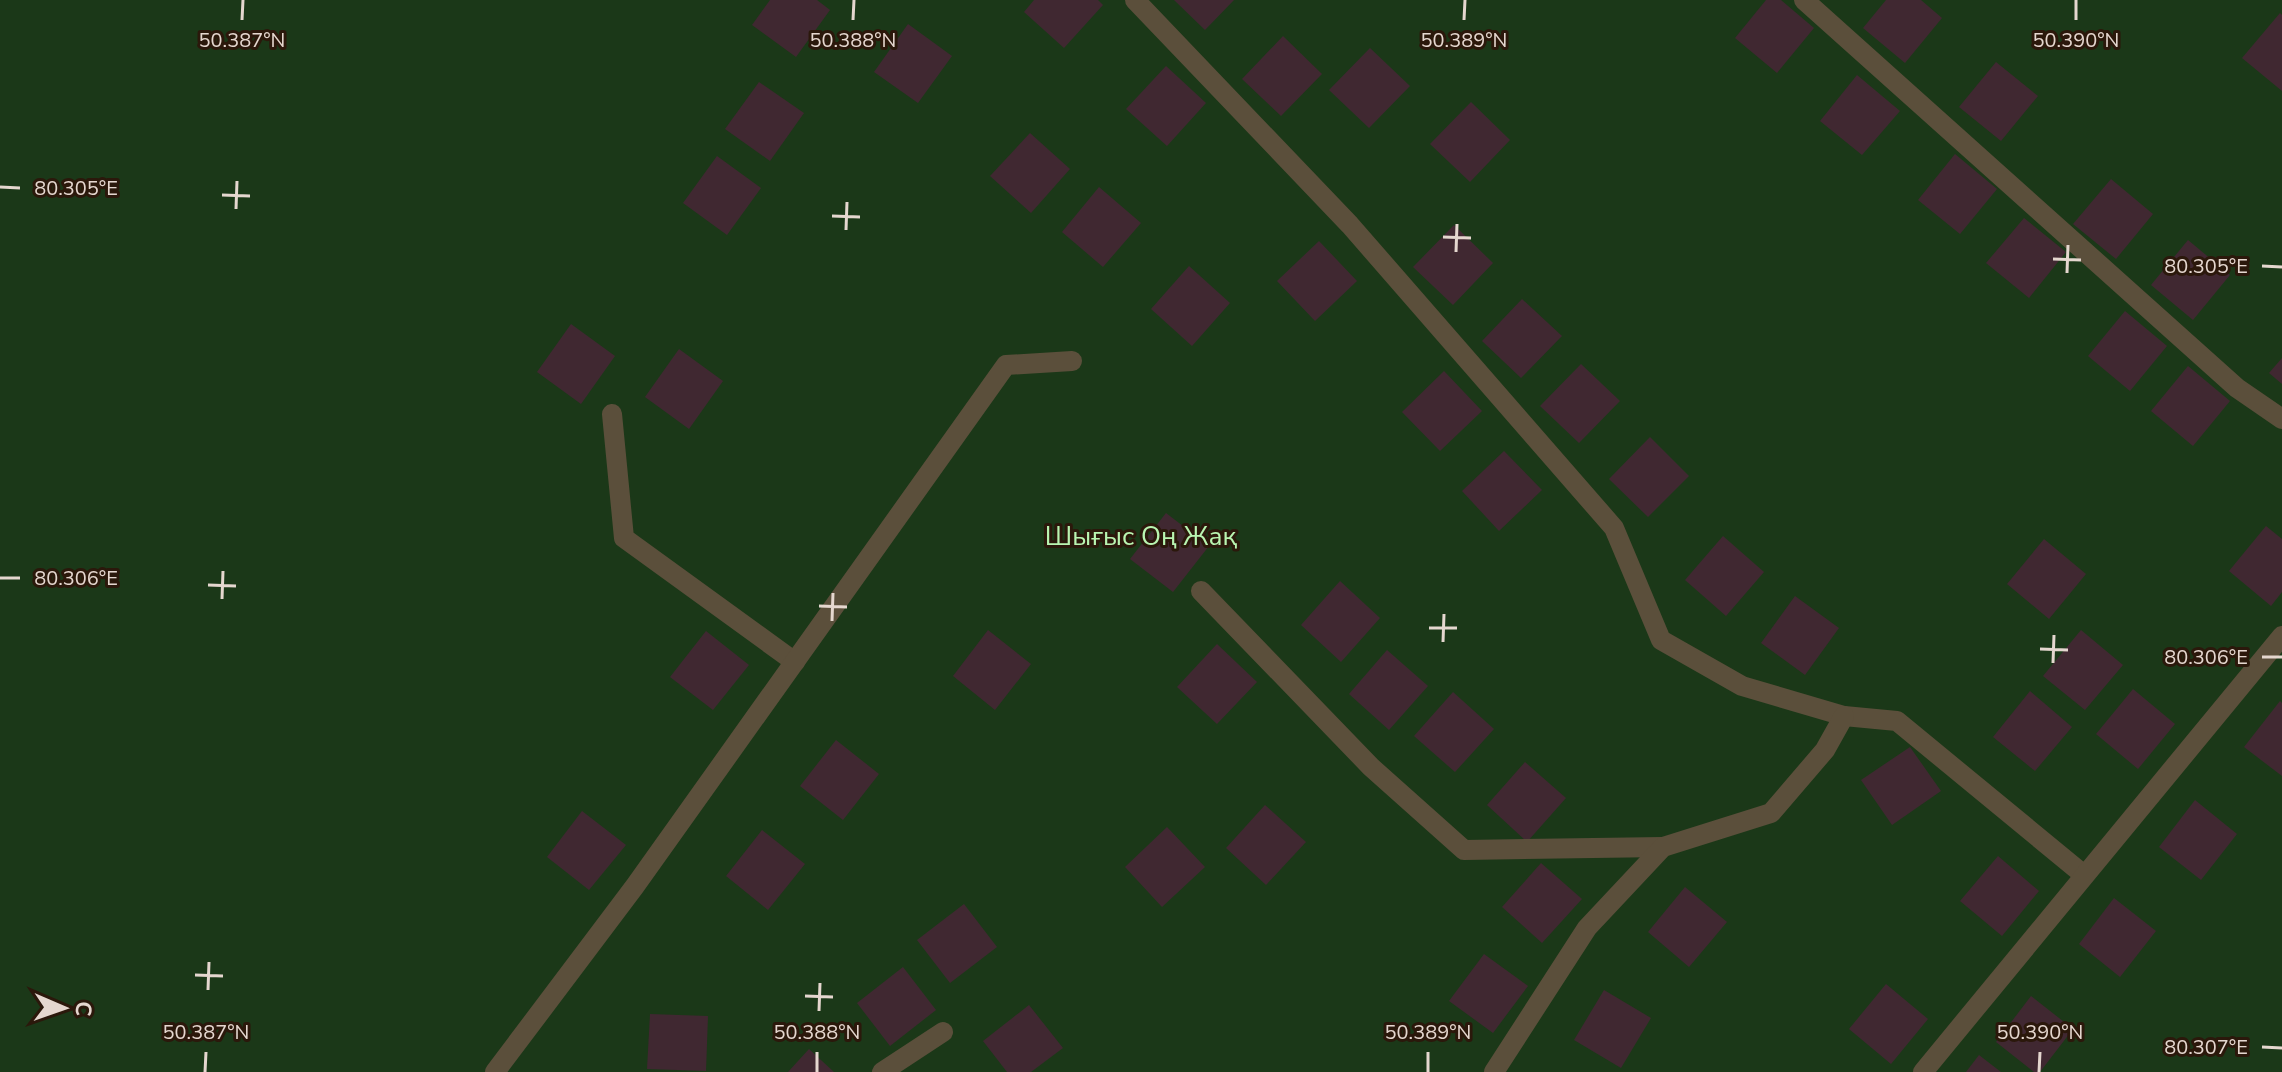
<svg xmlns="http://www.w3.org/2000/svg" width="2282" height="1072" font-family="'Nunito Sans',sans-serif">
<rect width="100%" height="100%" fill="#2b180b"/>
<rect fill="#1b3818" x="0" y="0" width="2282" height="1072"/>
<g fill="#402831">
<path d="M770 0H817L830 10 796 57 752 25Z"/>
<path d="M1034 0H1098L1103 5 1064 48 1024 12Z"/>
<path d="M1174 0H1234L1205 30Z"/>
<path d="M1766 0H1781L1814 28 1777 73 1735 38Z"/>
<path d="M1886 0H1921L1942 18 1905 63 1863 28Z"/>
<path d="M2280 13 2282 15V91L2242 58Z"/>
<path d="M908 24 952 56 918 103 874 72Z"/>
<path d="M1283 36 1322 74 1281 116 1242 79Z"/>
<path d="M1370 48 1410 86 1369 128 1329 90Z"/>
<path d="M1996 62 2038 96 2001 141 1959 107Z"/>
<path d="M1166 66 1206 103 1167 146 1126 109Z"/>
<path d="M1857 75 1900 111 1862 155 1820 121Z"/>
<path d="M759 82 804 113 770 161 725 129Z"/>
<path d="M1471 102 1510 140 1470 182 1430 144Z"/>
<path d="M1030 133 1070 169 1031 213 990 176Z"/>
<path d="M1955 154 1997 189 1960 234 1918 200Z"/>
<path d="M717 156 761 188 727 235 683 203Z"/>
<path d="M2111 179 2153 214 2116 259 2073 224Z"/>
<path d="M1099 187 1141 223 1103 267 1062 232Z"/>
<path d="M2024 218 2066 252 2029 298 1986 263Z"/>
<path d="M1454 225 1493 263 1453 305 1413 267Z"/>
<path d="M2188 240 2230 275 2193 320 2151 285Z"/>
<path d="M1319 241 1357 281 1315 321 1277 281Z"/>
<path d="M1189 266 1230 303 1192 346 1151 309Z"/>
<path d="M1522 299 1562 336 1521 378 1482 341Z"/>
<path d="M2125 311 2167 346 2130 391 2088 356Z"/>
<path d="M571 324 615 356 581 404 537 372Z"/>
<path d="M679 349 723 381 689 429 645 397Z"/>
<path d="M2282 358V384L2269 373Z"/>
<path d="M1581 364 1620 401 1579 443 1540 406Z"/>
<path d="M2188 366 2230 401 2193 446 2151 411Z"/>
<path d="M1444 371 1482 411 1440 451 1402 412Z"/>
<path d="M1650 437 1689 476 1648 517 1609 479Z"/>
<path d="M1504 451 1542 490 1499 531 1462 491Z"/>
<path d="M1166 513 1209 546 1173 592 1130 559Z"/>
<path d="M2266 526 2282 539V592L2271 606 2229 571Z"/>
<path d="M1723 536 1764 572 1726 616 1685 580Z"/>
<path d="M2044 539 2086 574 2049 619 2007 584Z"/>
<path d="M1340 581 1380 618 1341 662 1301 625Z"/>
<path d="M1795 596 1839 628 1805 675 1761 643Z"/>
<path d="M988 630 1031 664 995 710 953 676Z"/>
<path d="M2081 630 2123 665 2085 710 2043 676Z"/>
<path d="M706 631 749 665 713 710 670 677Z"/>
<path d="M1217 644 1257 682 1217 724 1177 687Z"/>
<path d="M1387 650 1428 686 1389 730 1349 694Z"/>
<path d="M2133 689 2175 724 2138 769 2096 734Z"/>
<path d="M2030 691 2072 727 2035 771 1993 737Z"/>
<path d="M1453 692 1494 729 1455 772 1414 736Z"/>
<path d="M2280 701 2282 703V776L2244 747Z"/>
<path d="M836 740 879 774 843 820 800 786Z"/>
<path d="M1910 747 1941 791 1892 825 1861 780Z"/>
<path d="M1525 762 1566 798 1527 842 1487 805Z"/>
<path d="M2195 800 2237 834 2201 880 2159 847Z"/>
<path d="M1265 805 1306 842 1266 885 1226 848Z"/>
<path d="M582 811 626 845 589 890 547 857Z"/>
<path d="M1167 827 1205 867 1162 907 1125 867Z"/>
<path d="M762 830 805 864 768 910 726 876Z"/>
<path d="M1998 856 2039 891 2002 936 1960 901Z"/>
<path d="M1541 863 1582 899 1542 943 1502 907Z"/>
<path d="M1685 887 1727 922 1689 967 1648 932Z"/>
<path d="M2114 898 2156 931 2120 977 2079 944Z"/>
<path d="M964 904 997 947 950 983 917 940Z"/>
<path d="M1484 954 1528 986 1493 1033 1449 1001Z"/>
<path d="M903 967 936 1010 890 1046 857 1003Z"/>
<path d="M1886 984 1928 1019 1891 1064 1849 1029Z"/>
<path d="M1604 990 1651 1018 1621 1068 1574 1040Z"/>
<path d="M2031 996 2073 1029 2040 1072H2034L1996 1042Z"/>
<path d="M1029 1005 1063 1048 1031 1072H1007L983 1041Z"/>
<path d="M650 1014 708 1016 706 1071 647 1069Z"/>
<path d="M809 1049 834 1072H788Z"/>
<path d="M1979 1055 2001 1072H1966Z"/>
</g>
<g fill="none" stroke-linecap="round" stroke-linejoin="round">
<g stroke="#5b4f3b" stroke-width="20">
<path d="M1135 0 1350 225 1614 528 1661 640 1742 686 1844 716 1897 721 2084 875"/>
<path d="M1804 0 2237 388 2282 419"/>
<path d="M612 414 624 538 795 662"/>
<path d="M1201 591 1371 767 1464 850 1663 847"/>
<path d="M495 1072 635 886 1006 365 1072 361"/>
<path d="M882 1072 943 1032"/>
<path d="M1494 1072 1587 928 1663 847 1771 813 1825 750 1844 716"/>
<path d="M1923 1072 2282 636"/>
</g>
</g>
<path fill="none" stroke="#e5d7cf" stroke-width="3" d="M242 20 243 0M853 20 854 0M1464 20 1465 0M2076 20V0M0 187 20 188M222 195 250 196M236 209 237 181M832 216 860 217M846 230 847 202M1443 237 1471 238M1456 252 1457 224M2053 259 2081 260M2262 266 2282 267M2067 273 2068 245M0 578H20M208 585 236 586M222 599 223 571M819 606 847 607M832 621 833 593M1429 628H1457M1443 642 1444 614M2040 649 2068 650M2262 657H2282M2053 663 2054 635M195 975 223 976M208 990 209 962M805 996 833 997M819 1011 820 983M2262 1047 2282 1048M205 1072 206 1052M817 1072V1052M1428 1072V1052M2039 1072 2040 1052"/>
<g text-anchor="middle" stroke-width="6" stroke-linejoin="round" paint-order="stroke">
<g font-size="26" fill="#b9f5b1" stroke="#2b180b">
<text x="1141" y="545">Шығыс Оң Жақ</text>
</g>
</g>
<g font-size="20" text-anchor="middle" fill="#e5d7cf" stroke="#2b180b" stroke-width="6" stroke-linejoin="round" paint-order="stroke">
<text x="242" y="47">50.387°N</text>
<text x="853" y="47">50.388°N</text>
<text x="1464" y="47">50.389°N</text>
<text x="2076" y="47">50.390°N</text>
<text x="76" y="195">80.305°E</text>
<text x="2206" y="273">80.305°E</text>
<text x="76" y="585">80.306°E</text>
<text x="2206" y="664">80.306°E</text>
<text x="206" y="1039">50.387°N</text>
<text x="817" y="1039">50.388°N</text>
<text x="1428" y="1039">50.389°N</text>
<text x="2040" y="1039">50.390°N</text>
<text x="2206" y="1054">80.307°E</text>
</g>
<g transform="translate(64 1008) rotate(92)" stroke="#2b180b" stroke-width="6" paint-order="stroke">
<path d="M0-6L14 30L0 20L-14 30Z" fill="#e5d7cf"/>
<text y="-12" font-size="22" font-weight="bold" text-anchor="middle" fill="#e5d7cf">С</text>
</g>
</svg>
